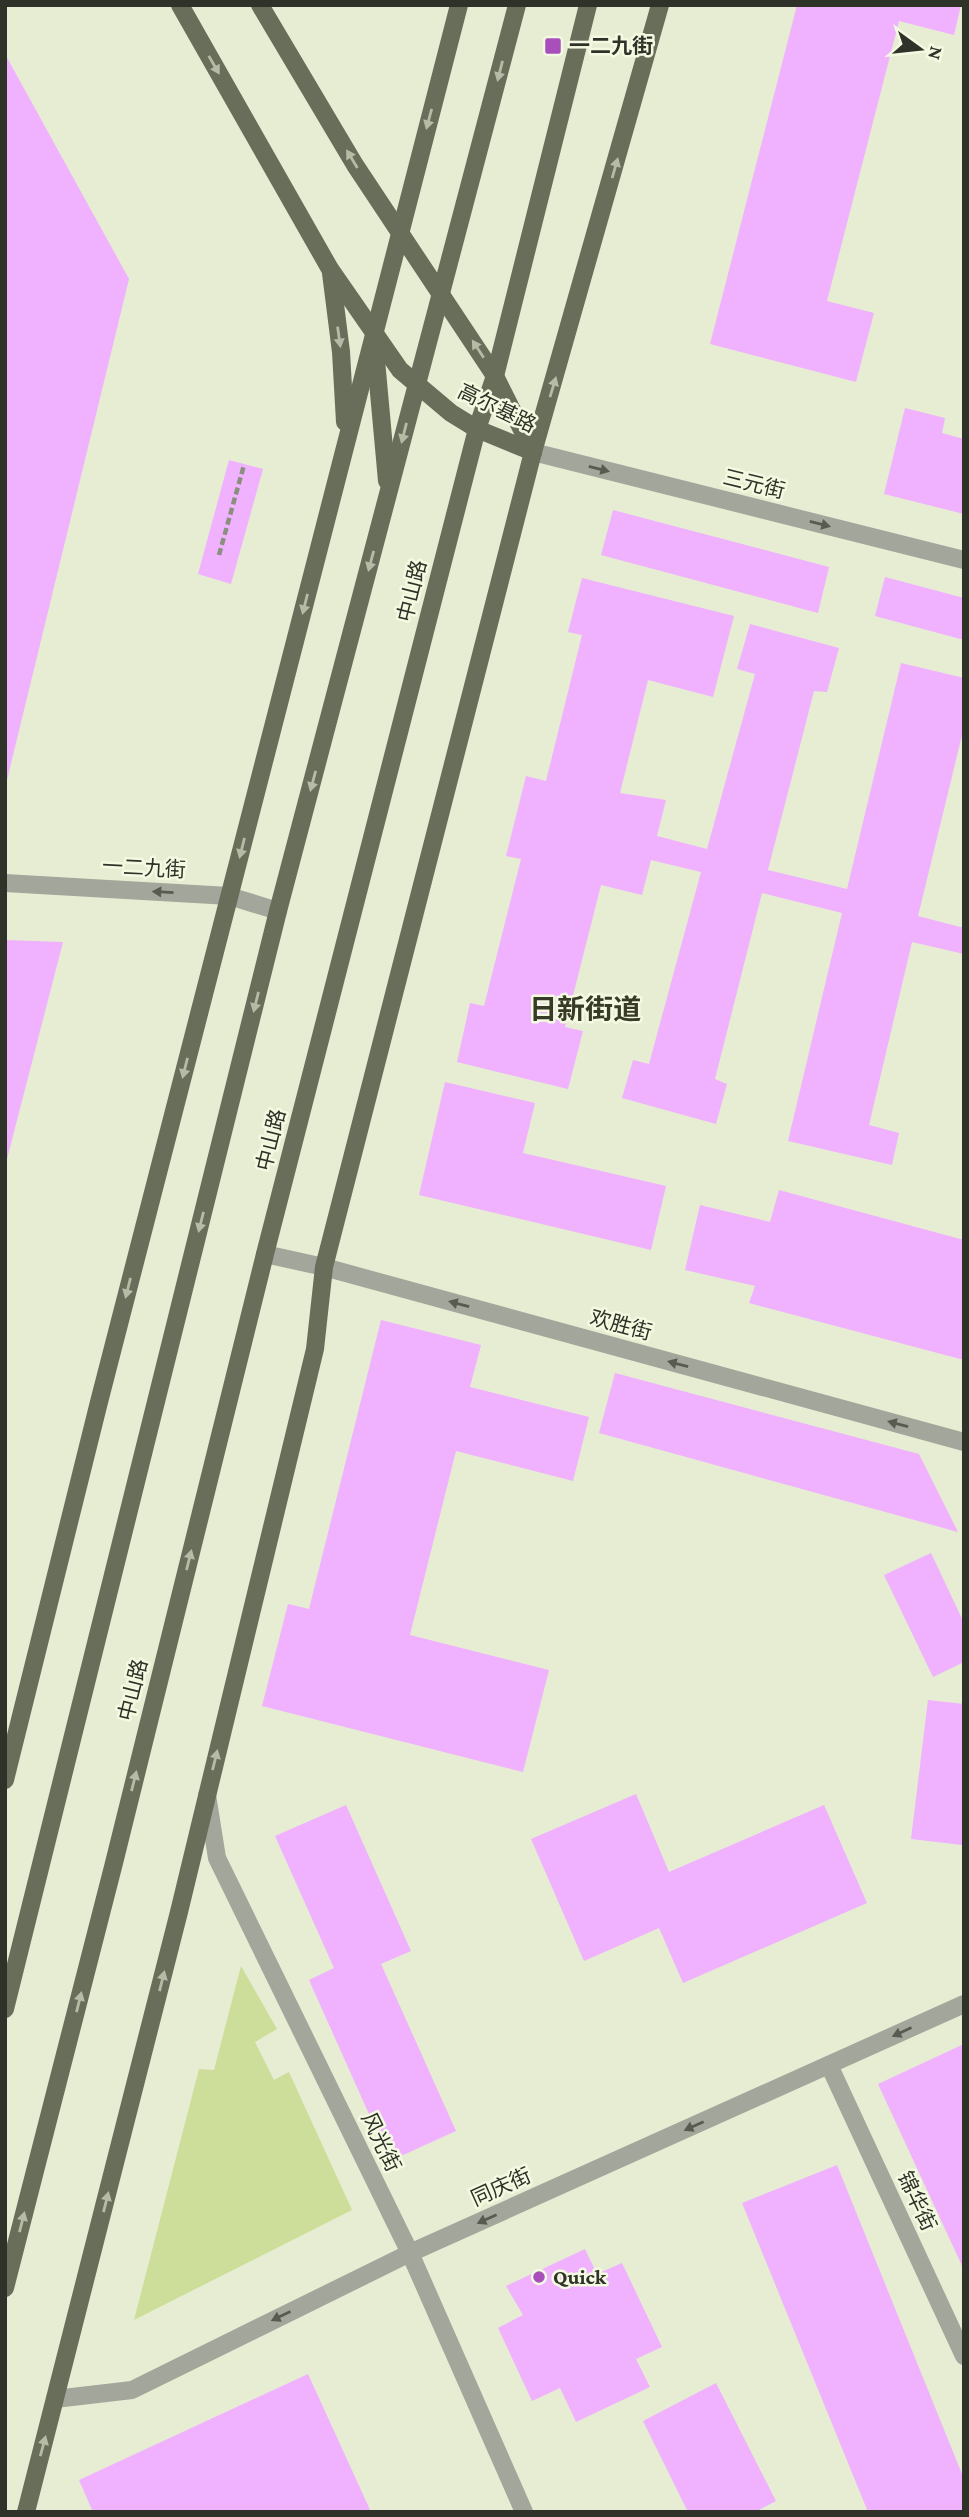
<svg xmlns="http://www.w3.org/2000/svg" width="969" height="2517" font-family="'Crimson Pro','Noto Sans SC',serif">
<rect width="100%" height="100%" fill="#e6edd3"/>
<path fill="#cddd9a" d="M241 1966 277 2029 255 2042 274 2080 289 2072 352 2210 134 2320 199 2069 214 2070Z"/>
<g fill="#f0b1ff">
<path d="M797 5H961L954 35 899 21 827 301 874 313 856 382 710 344Z"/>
<path d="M5 54 129 279 6 784 5 783Z"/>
<path d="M905 408 945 418 942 433 964 439V514L884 494Z"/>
<path d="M229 460 263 469 231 584 198 574Z"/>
<path d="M613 510 829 567 818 613 601 555Z"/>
<path d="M885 577 964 598V640L875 616Z"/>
<path d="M582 578 734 616 713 697 648 680 620 793 666 800 657 836 707 849 755 674 737 669 750 624 839 648 827 692 814 691 768 870 847 889 901 663 964 678V727L918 916 964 928V954L912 942 869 1125 899 1133 892 1165 788 1141 842 913 762 893 715 1079 727 1084 716 1124 622 1098 633 1060 649 1064 701 872 651 860 642 895 601 885 565 1027 583 1031 568 1089 457 1062 470 1003 484 1006 521 859 506 856 526 776 546 781 582 635 568 632Z"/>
<path d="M5 940 63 942 6 1163H5Z"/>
<path d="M445 1082 535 1103 523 1153 666 1186 651 1250 419 1195Z"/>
<path d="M779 1190 964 1240V1360L749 1303 755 1286 685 1270 700 1205 770 1222Z"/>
<path d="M381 1320 481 1345 470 1387 589 1417 573 1481 456 1451 410 1635 549 1670 523 1772 262 1706 288 1604 309 1609Z"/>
<path d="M615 1373 919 1454 958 1532 599 1433Z"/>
<path d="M931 1553 964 1623V1662L933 1677 884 1575Z"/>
<path d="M928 1700 964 1704 962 1845 911 1839Z"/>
<path d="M636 1794 669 1872 824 1805 867 1903 683 1983 659 1928 584 1961 531 1839Z"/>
<path d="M346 1805 411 1951 381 1964 456 2131 390 2161 309 1980 334 1968 275 1836Z"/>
<path d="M964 2044V2270L878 2084Z"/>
<path d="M837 2165 964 2479V2512H868L742 2203Z"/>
<path d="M585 2249 597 2274 622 2263 662 2347 636 2359 650 2387 576 2422 560 2388 532 2401 498 2328 523 2315 506 2286Z"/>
<path d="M308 2374 371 2512H93L79 2480Z"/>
<path d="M716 2383 776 2501 755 2512H688L643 2421Z"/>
</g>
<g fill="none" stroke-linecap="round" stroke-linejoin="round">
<path stroke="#8b907e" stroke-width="4.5" stroke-dasharray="7 3.5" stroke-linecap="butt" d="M219 555 244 465"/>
<g stroke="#a3a69b" stroke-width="18">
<path d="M533 452 964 560"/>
<path d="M5 883 229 896 278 911"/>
<path d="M265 1254 324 1267 964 1442"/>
<path d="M207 1795 217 1858 410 2253 524 2512"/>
<path d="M829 2065 964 2356"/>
<path d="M55 2399 132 2390 410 2253 964 2004"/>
</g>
<g stroke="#696e5b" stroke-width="18">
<path d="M180 5 330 269 400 370 451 413 477 429 533 452"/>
<path d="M260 5 355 165 495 376 533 452"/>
<path d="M331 273 341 352 345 422"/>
<path d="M375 349 387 481"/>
<path d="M5 1780 99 1402 459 5"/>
<path d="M5 2009 278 911 517 5"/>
<path d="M5 2288 114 1863 265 1254 477 429 495 376 588 5"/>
<path d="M26 2512 179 1912 315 1349 324 1267 533 452 660 5"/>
</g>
</g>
<defs><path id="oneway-solid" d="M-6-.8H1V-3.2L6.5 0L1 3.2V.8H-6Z" transform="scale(1.75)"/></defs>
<g fill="#b5bba5">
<use href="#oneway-solid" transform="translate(214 65) rotate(60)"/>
<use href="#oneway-solid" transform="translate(500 71) rotate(104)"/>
<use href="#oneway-solid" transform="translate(429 119) rotate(105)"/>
<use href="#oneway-solid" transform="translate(352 159) rotate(-121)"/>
<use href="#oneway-solid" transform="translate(615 168) rotate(-74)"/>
<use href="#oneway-solid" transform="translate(339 337) rotate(82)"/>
<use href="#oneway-solid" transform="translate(478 349) rotate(-123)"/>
<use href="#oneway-solid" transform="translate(553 387) rotate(-73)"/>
<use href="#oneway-solid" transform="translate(404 433) rotate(104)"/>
<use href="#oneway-solid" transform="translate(371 561) rotate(105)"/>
<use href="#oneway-solid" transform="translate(305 604) rotate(104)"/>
<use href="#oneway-solid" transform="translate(313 781) rotate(105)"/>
<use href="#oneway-solid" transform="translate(242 848) rotate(104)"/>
<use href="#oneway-solid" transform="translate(256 1002) rotate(104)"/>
<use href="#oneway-solid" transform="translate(185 1068) rotate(104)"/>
<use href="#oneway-solid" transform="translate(201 1222) rotate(104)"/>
<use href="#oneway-solid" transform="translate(128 1288) rotate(104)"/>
<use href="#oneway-solid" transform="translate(189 1560) rotate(-76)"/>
<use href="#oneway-solid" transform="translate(215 1760) rotate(-76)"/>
<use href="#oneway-solid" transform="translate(134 1781) rotate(-76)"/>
<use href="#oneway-solid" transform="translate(162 1981) rotate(-76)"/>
<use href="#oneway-solid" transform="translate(79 2002) rotate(-76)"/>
<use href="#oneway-solid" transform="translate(106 2202) rotate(-76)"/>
<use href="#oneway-solid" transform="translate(22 2222) rotate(-76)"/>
<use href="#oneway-solid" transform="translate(43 2446) rotate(-75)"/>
</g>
<g fill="#585b50">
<use href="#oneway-solid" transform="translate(599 469) rotate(14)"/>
<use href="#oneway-solid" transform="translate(820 524) rotate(14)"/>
<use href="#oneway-solid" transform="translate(163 892) rotate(-177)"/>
<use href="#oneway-solid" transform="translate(459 1304) rotate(-165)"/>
<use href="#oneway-solid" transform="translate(678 1364) rotate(-165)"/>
<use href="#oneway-solid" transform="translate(898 1424) rotate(-165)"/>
<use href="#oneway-solid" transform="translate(902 2032) rotate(155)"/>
<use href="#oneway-solid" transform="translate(694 2126) rotate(156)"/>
<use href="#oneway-solid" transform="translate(487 2219) rotate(156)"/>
<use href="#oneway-solid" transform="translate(281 2316) rotate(154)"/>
</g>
<g fill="#a84fbc" stroke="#f4fae1" stroke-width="2.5">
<rect x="544" y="37" width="18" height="18" rx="3.5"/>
<circle cx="539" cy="2277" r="7"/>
</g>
<g text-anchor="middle" stroke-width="5" stroke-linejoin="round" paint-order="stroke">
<g font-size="21" font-weight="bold" fill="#2f3228" stroke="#f4fae1" text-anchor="start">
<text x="569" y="53">一二九街</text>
<text x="553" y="2284">Quick</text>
</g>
<g font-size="21" fill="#2f3228" stroke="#f4fae1">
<text transform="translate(497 408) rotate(26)" y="7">高尔基路</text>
<text transform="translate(754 484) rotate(14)" y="7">三元街</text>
<text transform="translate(412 591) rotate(-76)" y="7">中山路</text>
<text transform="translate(144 868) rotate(3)" y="7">一二九街</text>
<text transform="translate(271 1140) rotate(-76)" y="7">中山路</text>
<text transform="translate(621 1325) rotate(15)" y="7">欢胜街</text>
<text transform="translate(133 1690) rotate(-76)" y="7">中山路</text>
<text transform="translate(381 2142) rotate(64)" y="7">风光街</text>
<text transform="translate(501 2187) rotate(-24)" y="7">同庆街</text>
<text transform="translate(917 2201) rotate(65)" y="7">锦华街</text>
</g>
<g font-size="28" font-weight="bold" fill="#363a26" stroke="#f4fae1">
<text x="585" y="1019">日新街道</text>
</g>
</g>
<rect width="969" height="2517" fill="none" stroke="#2f3228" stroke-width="14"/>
<g transform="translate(920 49) rotate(105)" stroke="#f4fae1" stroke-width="5" paint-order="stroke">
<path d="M0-5L12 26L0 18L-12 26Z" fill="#2f3228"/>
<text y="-10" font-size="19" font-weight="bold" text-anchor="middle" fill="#2f3228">N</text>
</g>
</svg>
